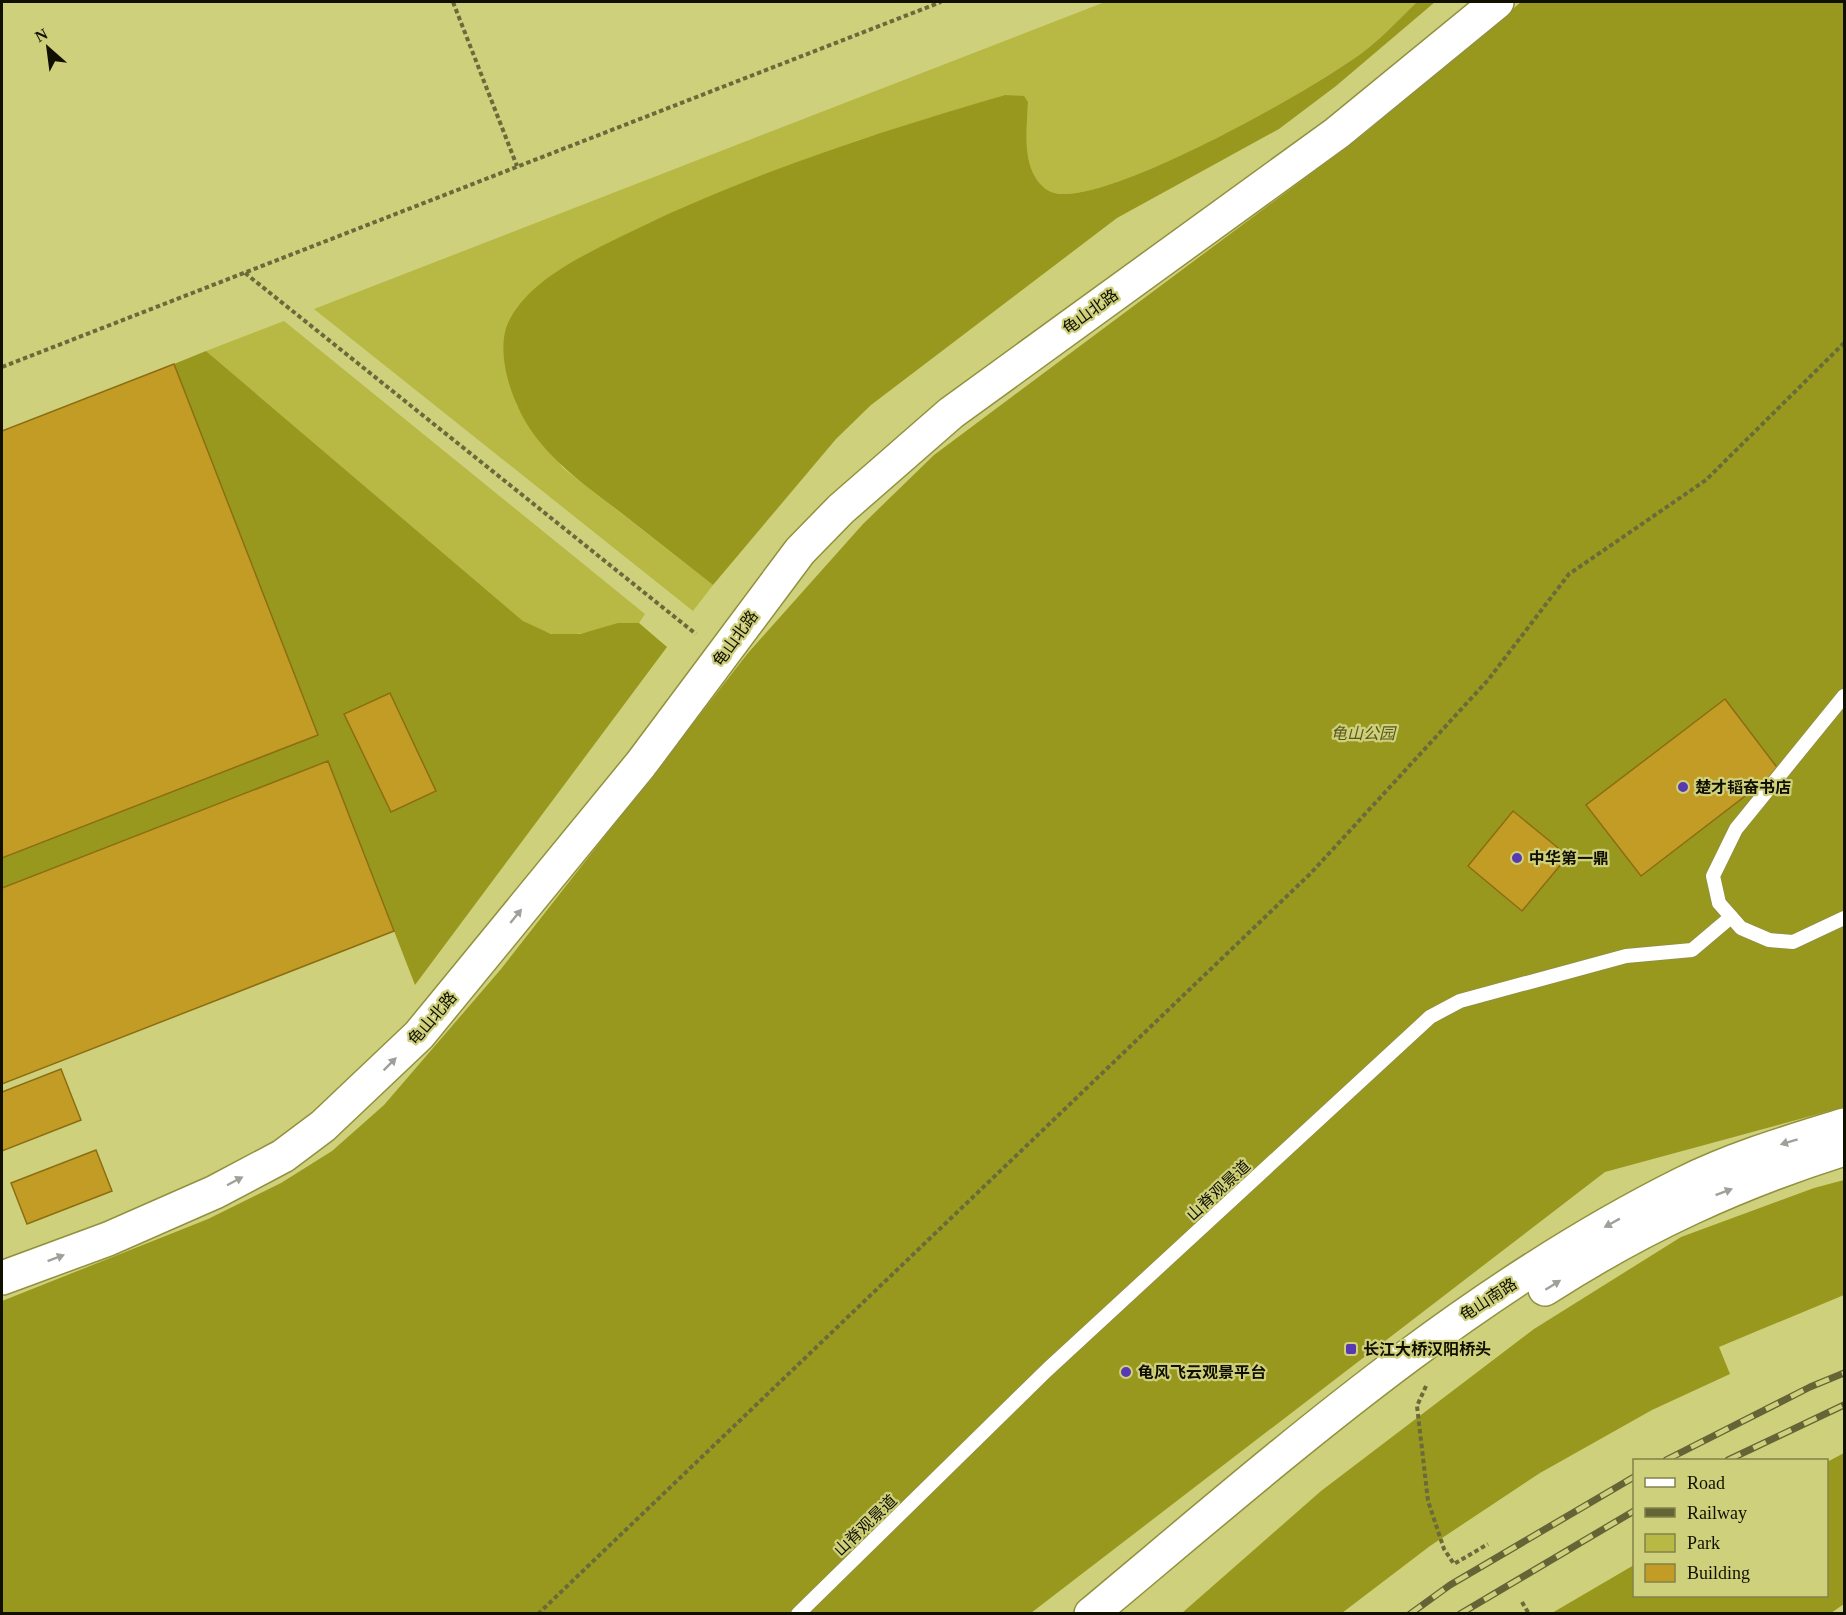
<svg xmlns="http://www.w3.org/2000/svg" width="1846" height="1615" font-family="'Times New Roman','Noto Sans SC',serif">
<rect width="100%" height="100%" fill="#cfd07c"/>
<g fill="#b8b845">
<path d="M1105 2H1423H1417C1400 18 1385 35 1367 49 1327 82 1092 216 1049 191 1020 173 1027 130 1028 102L1005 95 859 140 789 165 647 224 568 266 542 283 505 334 506 367 517 406 563 468 713 585 693 611 314 309Z"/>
<path d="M284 321 645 614 639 623C610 623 574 641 549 633 540 630 531 625 523 621L206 351Z"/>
</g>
<g fill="#99981e">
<path d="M1417 2H1435L1336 86 1279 129 1117 218 871 405 836 439 713 585C682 561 651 536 620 512 581 482 537 452 517 405 506 380 496 342 511 317 534 278 582 256 620 237 743 176 874 133 1005 95L1024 96 1028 102C1027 130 1020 173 1049 191 1092 216 1327 82 1367 49 1385 35 1400 18 1417 2Z"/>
<path d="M1521 2H1844V1107L1605 1172 1031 1613 2 1614V1301L208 1219 281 1183 332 1151 384 1105 501 969 748 653 863 524 934 455 1364 134Z"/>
<path d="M206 351 523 621 551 634H580L618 623H639L667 647 415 985 328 761 2 888V858L318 735 174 364Z"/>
<path d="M1844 1180V1295L1719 1347 1730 1374 1652 1410 1540 1473 1430 1546 1342 1613H1182L1321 1491 1534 1329 1681 1237 1814 1188Z"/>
<path d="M1844 1453V1604L1831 1613H1552L1634 1565V1596H1826L1827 1462Z"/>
</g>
<g fill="#c39c26" stroke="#8b6e12" stroke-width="1.5">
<path d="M174 364 318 735 2 858V431Z"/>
<path d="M390 693 436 791 391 812 344 714Z"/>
<path d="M1725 699 1779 770 1641 876 1586 805Z"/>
<path d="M328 761 394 931 2 1084V888Z"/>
<path d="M1513 811 1568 856 1522 911 1468 866Z"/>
<path d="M61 1069 81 1120 2 1151V1092Z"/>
<path d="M96 1150 112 1191 27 1224 11 1183Z"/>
</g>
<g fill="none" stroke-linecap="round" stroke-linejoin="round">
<defs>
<g id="service">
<path d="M1844 696 1736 829 1713 876 1719 903 1741 928 1769 940 1793 942 1844 918"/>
<path d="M798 1614 1047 1370 1430 1017 1460 1001 1626 956 1692 950 1731 917"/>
</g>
<path id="tertiary" d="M2 1278 108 1239 215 1192 283 1156 323 1126 419 1035 641 764 800 551 841 509 951 413 1337 133 1497 2"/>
<g id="trunk">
<path d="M1545 1289C1641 1227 1736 1183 1844 1149"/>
<path d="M1091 1614C1278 1458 1463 1293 1682 1184 1734 1158 1789 1142 1844 1125"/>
</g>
</defs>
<use href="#service" stroke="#91913d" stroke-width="16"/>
<use href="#tertiary" stroke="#91913d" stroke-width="36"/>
<use href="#trunk" stroke="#91913d" stroke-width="36"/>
<g stroke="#6a6a3a" stroke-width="4" stroke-dasharray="4.5 3" stroke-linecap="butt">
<path d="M453 2 517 166"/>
<path d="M245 273 696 634"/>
<path d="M2 367 941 2"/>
<path d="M1426 1386 1417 1406 1428 1501 1444 1549 1454 1564 1488 1544"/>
<path d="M1522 1602 1529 1614"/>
<path d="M538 1614 1311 873 1488 680 1569 574 1706 480 1844 343"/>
</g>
<use href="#service" stroke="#fff" stroke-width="14"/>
<use href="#tertiary" stroke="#fff" stroke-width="33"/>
<use href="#trunk" stroke="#fff" stroke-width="33"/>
<defs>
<g id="rail">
<path d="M1666 1460 1810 1387 1844 1373"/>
<path d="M1728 1460 1844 1405"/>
<path d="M1410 1614 1450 1585 1634 1477"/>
<path d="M1460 1614 1634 1511"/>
</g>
</defs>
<use href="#rail" stroke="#646436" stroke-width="7"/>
<use href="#rail" stroke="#cfd07c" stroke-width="4.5" stroke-dasharray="14" stroke-linecap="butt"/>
</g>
<defs><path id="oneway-solid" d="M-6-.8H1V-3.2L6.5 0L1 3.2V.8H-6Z" transform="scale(1.5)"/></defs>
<g fill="#a09f99">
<use href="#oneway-solid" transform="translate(516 916) rotate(-51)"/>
<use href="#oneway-solid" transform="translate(390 1064) rotate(-45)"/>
<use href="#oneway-solid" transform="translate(1789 1142) rotate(163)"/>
<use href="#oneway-solid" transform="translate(235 1181) rotate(-28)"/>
<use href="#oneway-solid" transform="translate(1724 1192) rotate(-21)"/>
<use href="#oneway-solid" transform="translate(1612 1223) rotate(151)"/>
<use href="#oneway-solid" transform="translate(56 1258) rotate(-21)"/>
<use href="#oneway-solid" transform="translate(1553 1285) rotate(-32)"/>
</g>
<g fill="#5839b1" stroke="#cfd07c" stroke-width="2">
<circle cx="1683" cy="787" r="6"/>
<circle cx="1517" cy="858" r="6"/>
<rect x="1345" y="1343" width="12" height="12" rx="3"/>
<circle cx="1126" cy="1372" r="6"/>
</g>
<g text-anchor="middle" stroke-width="4.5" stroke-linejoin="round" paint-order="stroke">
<g font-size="16" fill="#111000" stroke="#cfd07c">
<text transform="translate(1090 311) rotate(-36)" y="6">龟山北路</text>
<text transform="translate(735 638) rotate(-54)" y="6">龟山北路</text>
<text transform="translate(432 1018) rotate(-49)" y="6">龟山北路</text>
<text transform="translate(1218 1190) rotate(-43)" y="6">山脊观景道</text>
<text transform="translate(1488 1299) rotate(-33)" y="6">龟山南路</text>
<text transform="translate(865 1525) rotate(-44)" y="6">山脊观景道</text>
</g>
<g font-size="16" font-style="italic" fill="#59581e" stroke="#cfd07c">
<text x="1363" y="739">龟山公园</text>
</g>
<g font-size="16" font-weight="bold" fill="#111000" stroke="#cfd07c" text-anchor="start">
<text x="1695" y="793">楚才韬奋书店</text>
<text x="1529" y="864">中华第一鼎</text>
<text x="1363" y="1355">长江大桥汉阳桥头</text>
<text x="1138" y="1378">龟风飞云观景平台</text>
</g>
</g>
<rect width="1846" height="1615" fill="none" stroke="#111000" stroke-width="6"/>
<rect x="1633" y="1459" width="195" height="138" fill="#cfd07c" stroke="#83834a" stroke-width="1.5"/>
<rect x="1645" y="1478" width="30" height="9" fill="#ffffff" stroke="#83834a" stroke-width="1.5"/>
<text x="1687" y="1489" font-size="18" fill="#111000">Road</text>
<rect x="1645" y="1508" width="30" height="9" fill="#646436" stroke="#83834a" stroke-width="1.5"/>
<text x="1687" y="1519" font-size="18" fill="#111000">Railway</text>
<rect x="1645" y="1534" width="30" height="18" fill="#b8b845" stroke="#83834a" stroke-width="1.5"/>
<text x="1687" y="1549" font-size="18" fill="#111000">Park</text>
<rect x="1645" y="1564" width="30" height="18" fill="#c39c26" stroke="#83834a" stroke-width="1.5"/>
<text x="1687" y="1579" font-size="18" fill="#111000">Building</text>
<g transform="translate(48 48) rotate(332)" stroke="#cfd07c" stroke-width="4.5" paint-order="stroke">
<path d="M0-4.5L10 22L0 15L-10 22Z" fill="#111000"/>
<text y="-9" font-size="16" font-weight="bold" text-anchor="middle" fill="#111000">N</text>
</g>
</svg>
